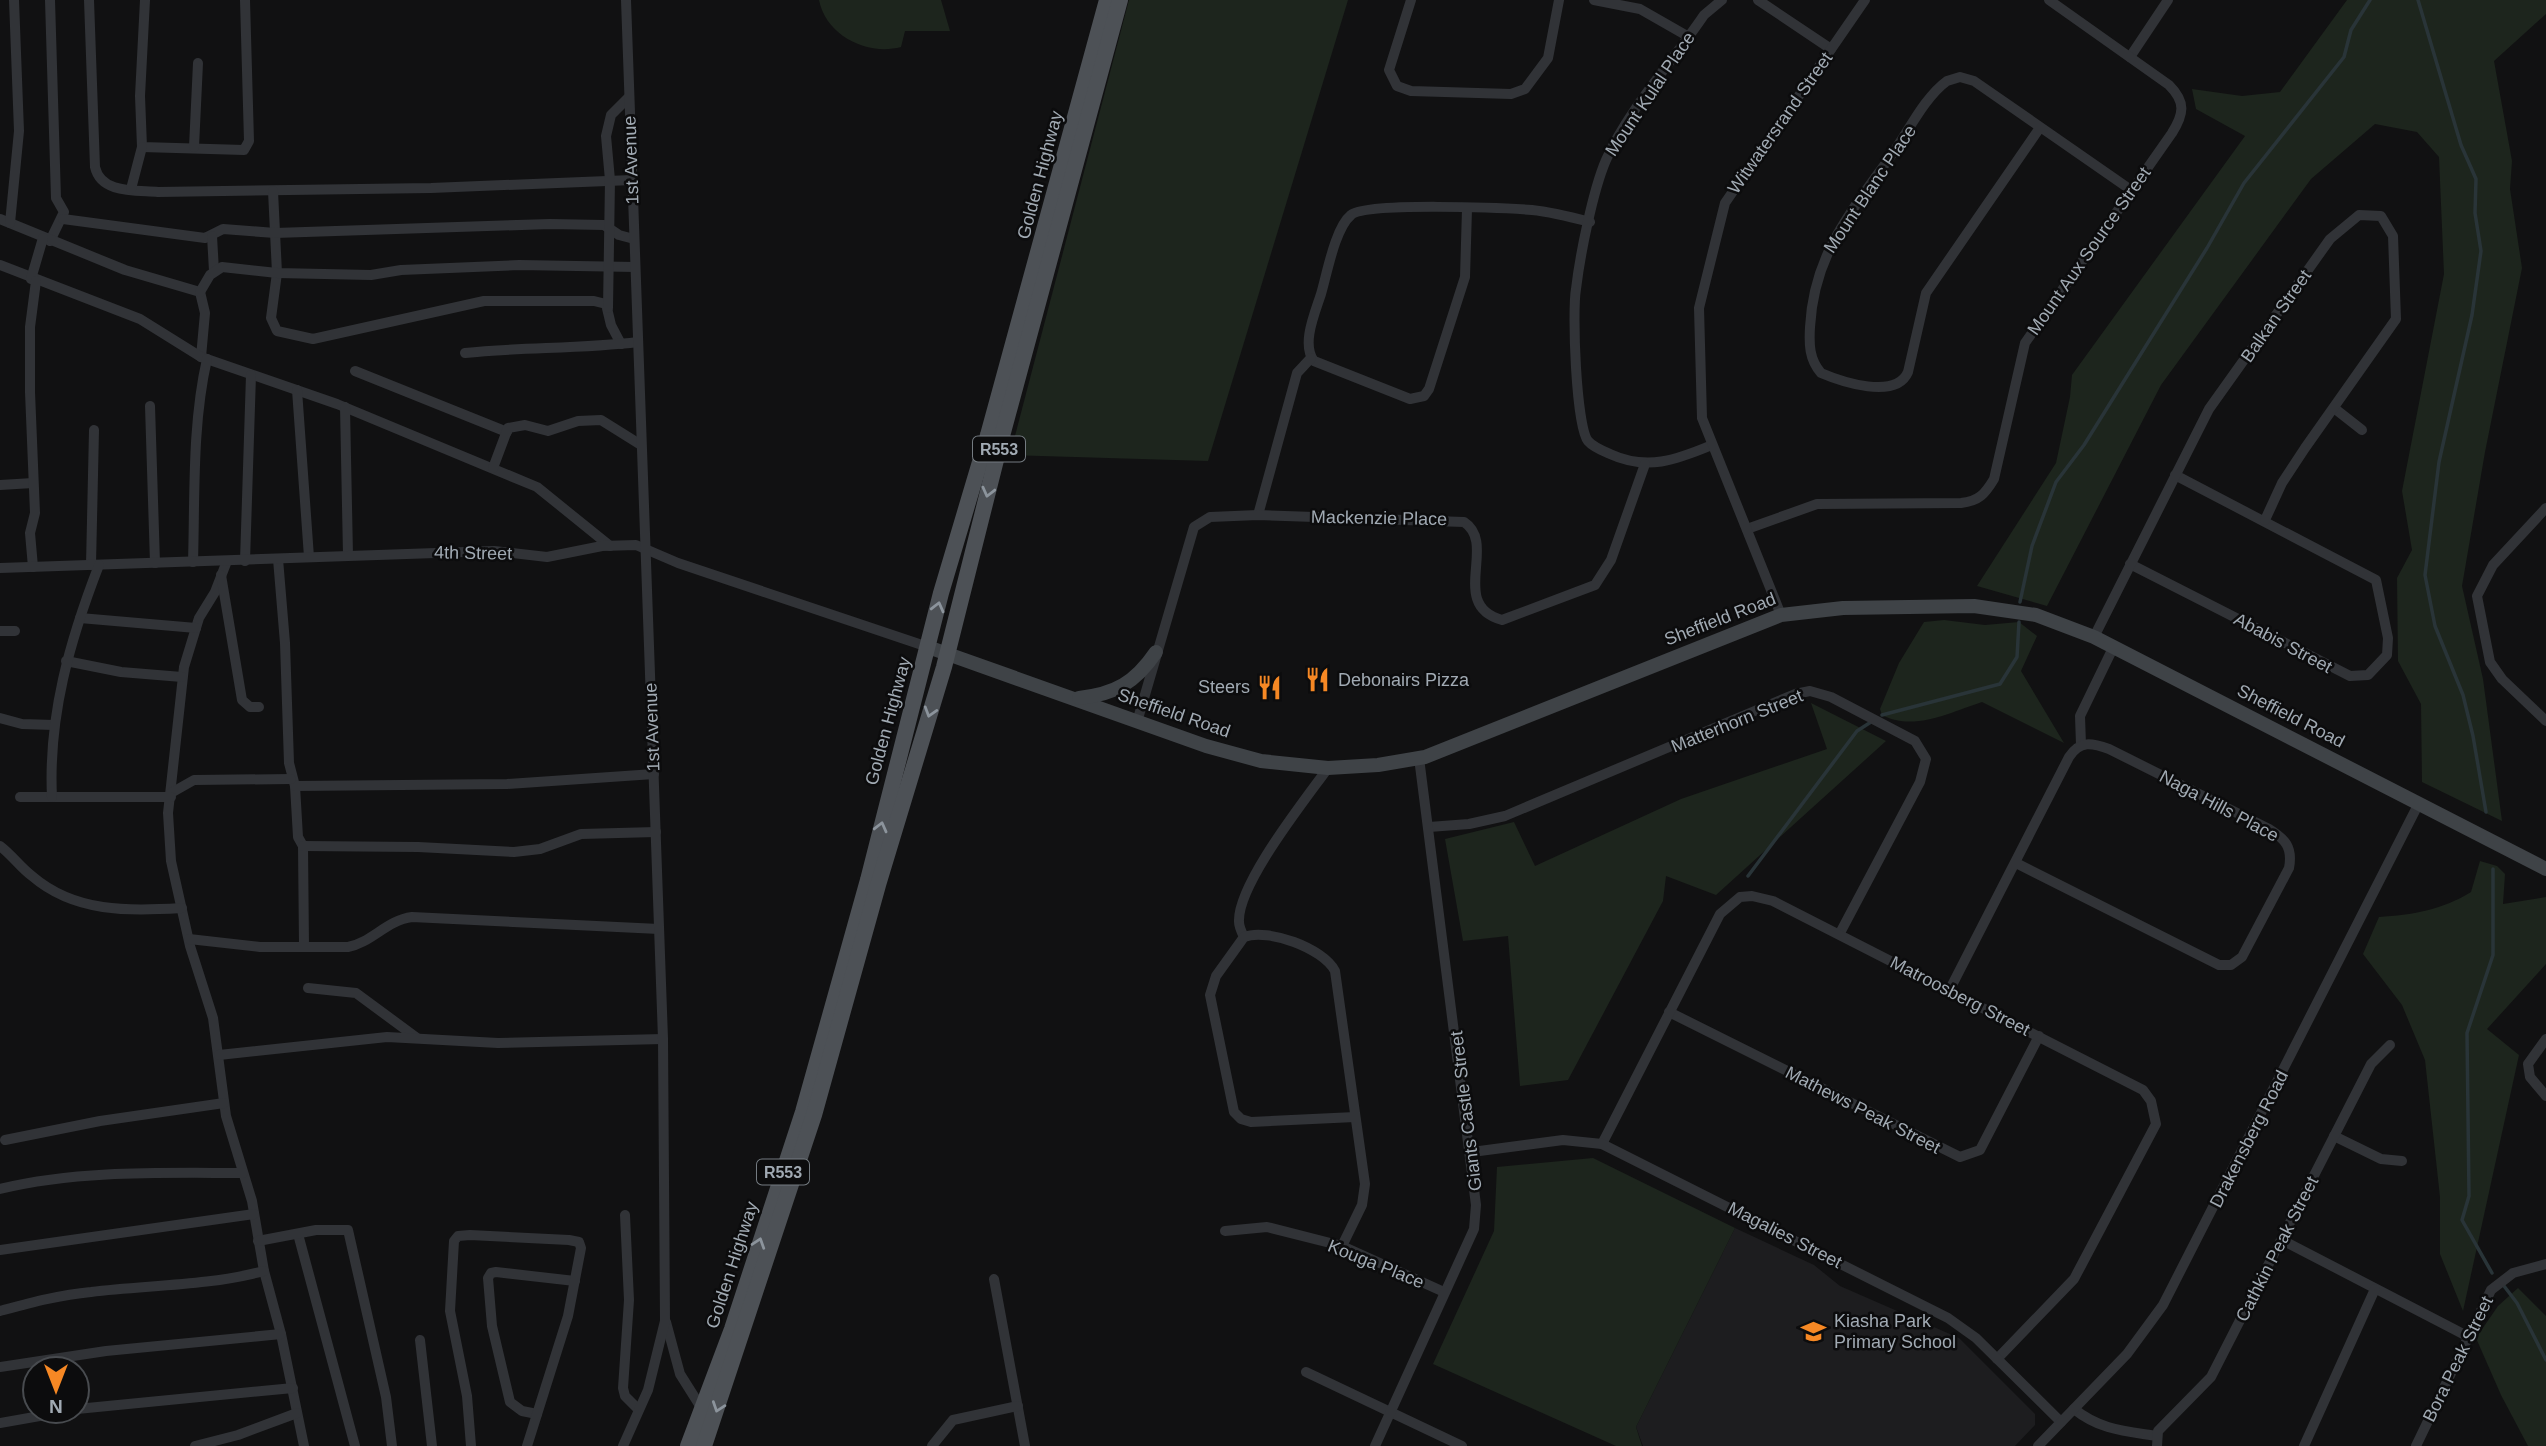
<svg xmlns="http://www.w3.org/2000/svg" width="2546" height="1446" font-family="Helvetica,sans-serif">
<rect width="100%" height="100%" fill="#111112"/>
<path fill="#1d1d1f" d="M1735 1228 1814 1265 1840 1286 1959 1338 2035 1414V1425L2015 1446H1643L1636 1427Z"/>
<g fill="#1d251d">
<path d="M819 0H941L950 31H905L901 47C868 56 826 36 819 0Z"/>
<path d="M1129 0H1348L1208 461 1010 455Z"/>
<path d="M2347 0H2546V14L2494 61 2512 161 2510 189 2522 268 2485 452 2462 586 2483 679 2502 821 2422 782 2421 704 2398 661 2397 578 2412 550 2402 491 2444 274 2439 157 2417 132 2375 124 2311 179 2161 385 2047 606 1977 586 2056 463 2070 397 2072 375 2245 136 2196 109 2192 89 2242 96 2280 92Z"/>
<path d="M1944 620 1985 625 2019 622 2037 636 2021 671 2064 743 1982 702C1951 712 1914 732 1882 715L1880 709 1899 663 1924 622Z"/>
<path d="M1811 703 1886 741 1716 895 1666 876 1663 901 1568 1080 1520 1086 1508 936 1463 941 1445 839 1514 822 1535 866 1681 799 1827 749Z"/>
<path d="M2480 861 2497 866 2505 874 2503 904 2546 897V964L2487 1029 2519 1055 2463 1311 2440 1254V1197L2425 1060 2402 1005 2363 954 2379 917C2412 915 2442 910 2471 892Z"/>
<path d="M1593 1158 1735 1228 1636 1427 1642 1446H1616L1433 1364 1494 1231 1497 1167Z"/>
<path d="M2518 1288 2546 1316V1446H2528L2501 1395 2476 1338 2498 1306Z"/>
</g>
<g fill="none" stroke-linecap="round" stroke-linejoin="round">
<g stroke="#293438" stroke-width="3.5">
<path d="M2418 0 2461 145 2476 179 2475 213 2481 251 2472 315 2439 462 2425 575 2435 626 2463 695 2473 736 2486 812"/>
<path d="M2020 602 2032 546 2056 482 2084 445 2207 248 2244 183 2344 57 2351 30 2370 0"/>
<path d="M1882 715 2000 684 2017 657 2019 622"/>
<path d="M1748 876 1857 731 1871 722"/>
<path d="M2492 1273 2462 1220 2469 1196 2467 1033 2493 955V869"/>
<path d="M2504 1286 2517 1303 2546 1360"/>
</g>
<g stroke="#313337" stroke-width="10">
<path d="M50 0 56 198 64 212 50 241"/>
<path d="M89 0 95 167C101 194 136 190 158 192L431 188 632 180"/>
<path d="M145 0 140 96 142 147 244 150 249 141 245 0"/>
<path d="M1411 0 1389 70 1397 86 1411 91 1511 94 1525 89 1548 58 1559 0"/>
<path d="M1594 0 1640 9 1689 37"/>
<path d="M1758 0 1831 49"/>
<path d="M2130 57 2168 0"/>
<path d="M2039 129 1926 293 1908 372C1896 400 1842 382 1821 373 1809 359 1809 344 1810 327 1814 251 1854 209 1895 150 1910 128 1926 96 1947 81L1960 77 1974 81 2131 190"/>
<path d="M194 147 198 63"/>
<path d="M131 189 142 147"/>
<path d="M273 191 277 273 271 318 277 331 313 339 484 301H594L606 304 611 325 621 344"/>
<path d="M1467 209 1465 277 1429 389 1424 396 1410 399 1314 361C1301 344 1315 313 1321 294 1327 274 1335 228 1351 215 1366 202 1506 208 1532 210 1552 212 1571 217 1590 222"/>
<path d="M0 219 125 270 200 292 205 313 201 357"/>
<path d="M63 219 205 238 223 229 275 233 550 224 604 225 619 235 634 239"/>
<path d="M10 223 19 131 14 0"/>
<path d="M212 236 214 271"/>
<path d="M0 265 140 319 201 357 337 404 537 487 610 546"/>
<path d="M31 279 43 238"/>
<path d="M200 292 210 275 222 267 277 273 371 275 401 270 519 265 635 267"/>
<path d="M608 308 610 180 606 136 611 115 629 97"/>
<path d="M465 353C522 347 580 349 638 342"/>
<path d="M355 371 507 432"/>
<path d="M297 390 309 557"/>
<path d="M150 406 155 563"/>
<path d="M345 407 348 555"/>
<path d="M2334 408 2362 430"/>
<path d="M1712 445C1676 460 1647 471 1610 454 1603 451 1593 447 1588 441 1576 426 1572 311 1576 289 1580 255 1593 190 1606 160 1628 110 1673 61 1704 15L1722 0"/>
<path d="M493 468 508 428 525 425 548 431 578 421 601 420 641 445"/>
<path d="M0 485 33 483"/>
<path d="M2546 508 2493 565 2477 596 2490 662 2502 679 2546 721"/>
<path d="M1258 515 1297 373 1311 358"/>
<path d="M1747 529 1817 504 1961 503C1979 501 1985 494 1994 479L2025 343 2172 133C2184 114 2186 102 2169 85L2049 0"/>
<path d="M278 559 285 643 289 763 295 786 298 837 303 846 304 946"/>
<path d="M227 561 215 592 199 618 184 667 168 813 171 861 190 946 213 1018 226 1116 252 1201 264 1271 281 1334 304 1446"/>
<path d="M245 561 251 375"/>
<path d="M193 562C195 495 192 425 207 359"/>
<path d="M2130 564 2350 676 2368 675 2387 655 2388 638 2376 580 2175 475"/>
<path d="M91 565 94 430"/>
<path d="M33 567 30 533 35 513 30 392V327L36 281"/>
<path d="M0 568 494 551 547 557 602 546 636 545 678 563 928 647"/>
<path d="M221 575 242 700 250 707H259"/>
<path d="M1781 615 1702 418 1699 308 1725 203 1865 0"/>
<path d="M80 618 196 628"/>
<path d="M0 631H15"/>
<path d="M2094 637 2209 409 2330 239 2359 215 2381 216 2393 236 2396 319 2305 448 2282 483 2265 520"/>
<path d="M66 661 121 672 182 677"/>
<path d="M0 718 22 724 54 725"/>
<path d="M1137 722 1194 527 1210 517 1258 515 1464 522C1498 544 1448 605 1502 620L1595 585 1611 560 1645 464"/>
<path d="M2081 745 2080 716 2113 648"/>
<path d="M295 786 507 784 654 774"/>
<path d="M171 793 194 780 291 779"/>
<path d="M20 797H171"/>
<path d="M52 797C48 716 70 640 99 565"/>
<path d="M1429 827 1469 824 1505 816 1795 694 1810 691 1831 697 1915 741 1926 759 1920 782 1840 933"/>
<path d="M0 846C12 855 20 867 32 876 75 913 128 911 182 908"/>
<path d="M303 846 418 847 514 852 540 849 581 834 656 832"/>
<path d="M1244 937C1242 933 1239 927 1239 922 1237 885 1305 800 1328 768"/>
<path d="M189 939 260 947H348C371 943 387 920 412 917L659 929"/>
<path d="M308 988 356 993 417 1038"/>
<path d="M1949 991 2069 757C2080 740 2092 743 2109 749L2269 829C2285 839 2293 847 2289 868L2242 957 2231 965H2219L2016 863"/>
<path d="M1669 1012 1960 1157 1980 1150 2039 1036"/>
<path d="M2546 1039 2528 1064 2530 1077 2546 1096"/>
<path d="M219 1055 387 1037 498 1043 663 1039"/>
<path d="M2334 1136 2381 1159 2402 1161"/>
<path d="M5 1140 100 1121 224 1103"/>
<path d="M1602 1144 1720 914 1740 897 1752 896 1773 901 2143 1090 2151 1101 2156 1124 2074 1279 1997 1359"/>
<path d="M1472 1152 1563 1140 1602 1144 1948 1318 1976 1338 2061 1422"/>
<path d="M0 1189C79 1170 163 1173 243 1173"/>
<path d="M625 1215 629 1300 623 1388 625 1396 637 1408"/>
<path d="M1225 1231 1267 1227 1342 1246 1444 1292"/>
<path d="M298 1234 355 1446"/>
<path d="M2282 1240 2467 1336"/>
<path d="M258 1241 316 1230H348L386 1397 392 1446"/>
<path d="M1342 1246 1362 1205 1365 1184 1335 971C1323 948 1268 928 1244 937L1216 976 1210 995 1234 1112 1241 1119 1251 1122 1355 1117"/>
<path d="M0 1250 254 1214"/>
<path d="M994 1279 1025 1446"/>
<path d="M0 1311C30 1303 59 1295 91 1292 149 1285 207 1286 264 1271"/>
<path d="M666 1322 680 1374 702 1409"/>
<path d="M420 1340 432 1446"/>
<path d="M0 1367 106 1351 281 1334"/>
<path d="M1306 1372 1462 1446"/>
<path d="M77 1409 293 1388"/>
<path d="M2074 1409C2100 1430 2125 1431 2157 1436"/>
<path d="M537 1414 522 1411 510 1402 492 1326 488 1278 491 1273 496 1272 575 1281"/>
<path d="M0 1423 68 1411"/>
<path d="M195 1446 238 1435 297 1413"/>
<path d="M471 1446 467 1396 450 1311 454 1241 458 1236 470 1235 569 1240 579 1242 581 1248 568 1316 527 1446"/>
<path d="M623 1446 648 1390 665 1321 663 1039 626 0"/>
<path d="M932 1446 953 1420 1018 1406"/>
<path d="M1375 1446 1474 1229 1476 1205 1419 758"/>
<path d="M2038 1446 2127 1354 2163 1305 2419 803"/>
<path d="M2157 1446 2158 1431 2211 1377 2371 1064 2390 1045"/>
<path d="M2304 1446 2375 1289"/>
<path d="M2416 1446 2491 1290 2513 1273 2546 1264"/>
</g>
<g stroke="#3f4347" stroke-width="14">
<path d="M928 647 1206 746 1261 761 1328 768 1378 765 1425 757 1781 615 1843 608 1974 606 2036 615 2094 637 2546 869"/>
<path d="M1079 698C1115 694 1135 683 1156 652"/>
</g>
<g stroke="#4d5156" stroke-width="16">
<path d="M688 1446 732 1329 803 1112 868 880 941 593 988 435 1107 0"/>
<path d="M704 1446 814 1115 878 885 944 667 1002 436 1120 0"/>
</g>
</g>
<defs><path id="oneway-chevron" d="M-2-3.5L2.5 0L-2 3.5" fill="none" stroke-width="1.6" stroke-linecap="round" stroke-linejoin="round" transform="scale(1.75)"/></defs>
<g stroke="#8c949c">
<use href="#oneway-chevron" transform="translate(988 492) rotate(104)"/>
<use href="#oneway-chevron" transform="translate(938 607) rotate(-76)"/>
<use href="#oneway-chevron" transform="translate(930 712) rotate(107)"/>
<use href="#oneway-chevron" transform="translate(881 827) rotate(-76)"/>
<use href="#oneway-chevron" transform="translate(759 1243) rotate(-72)"/>
<use href="#oneway-chevron" transform="translate(718 1407) rotate(109)"/>
</g>
<defs>
<symbol id="restaurant-bare" viewBox="-9 -9 18 18"><path d="M-5-6h1v4h1v-4h1v4h1v-4h1v5L-1.5 .5V6h-2V.5L-5-1ZM5-6V6H3V1.5H1.5Q1.5-4 5-6Z" fill="#f68824" stroke="#0c0c0d" stroke-width="2.5" paint-order="stroke"/></symbol>
<symbol id="school-bare" viewBox="-9 -9 18 18"><path d="M0-5L7-2L0 1L-7-2ZM-4 1L0 2.5L4 1V4Q0 6-4 4Z" fill="#f68824" stroke="#0c0c0d" stroke-width="2.5" paint-order="stroke"/></symbol>
</defs>
<g fill-rule="evenodd">
<use href="#restaurant-bare" x="1300" y="662" width="35" height="35"/>
<use href="#restaurant-bare" x="1252" y="670" width="35" height="35"/>
<use href="#school-bare" x="1796" y="1314" width="35" height="35"/>
</g>
<g text-anchor="middle" stroke-width="5" stroke-linejoin="round" paint-order="stroke">
<g fill="#0c0c0d" stroke="#747b81" stroke-width="2">
<rect x="973" y="436.5" width="52" height="25" rx="5"/>
<rect x="757" y="1159.5" width="52" height="25" rx="5"/>
</g>
<g font-size="16" font-weight="bold" fill="#a1aab3">
<text x="999" y="455">R553</text>
<text x="783" y="1178">R553</text>
</g>
<g font-size="18" fill="#a1aab3" stroke="#0c0c0d">
<text transform="translate(1650 94) rotate(-56)" y="6">Mount Kulal Place</text>
<text transform="translate(1780 123) rotate(-55)" y="6">Witwatersrand Street</text>
<text transform="translate(631 160) rotate(-92)" y="6">1st Avenue</text>
<text transform="translate(1040 175) rotate(-75)" y="6">Golden Highway</text>
<text transform="translate(1870 189) rotate(-56)" y="6">Mount Blanc Place</text>
<text transform="translate(2089 251) rotate(-55)" y="6">Mount Aux Source Street</text>
<text transform="translate(2276 316) rotate(-55)" y="6">Balkan Street</text>
<text transform="translate(1379 518) rotate(1)" y="6">Mackenzie Place</text>
<text transform="translate(473 553) rotate(1)" y="6">4th Street</text>
<text transform="translate(1720 619) rotate(-21)" y="6">Sheffield Road</text>
<text transform="translate(2283 643) rotate(28)" y="6">Ababis Street</text>
<text transform="translate(1174 713) rotate(19)" y="6">Sheffield Road</text>
<text transform="translate(2291 716) rotate(27)" y="6">Sheffield Road</text>
<text transform="translate(888 721) rotate(-75)" y="6">Golden Highway</text>
<text transform="translate(1737 721) rotate(-22)" y="6">Matterhorn Street</text>
<text transform="translate(652 727) rotate(-92)" y="6">1st Avenue</text>
<text transform="translate(2219 806) rotate(28)" y="6">Naga Hills Place</text>
<text transform="translate(1960 996) rotate(27)" y="6">Matroosberg Street</text>
<text transform="translate(1863 1110) rotate(27)" y="6">Mathews Peak Street</text>
<text transform="translate(1466 1111) rotate(-97)" y="6">Giants Castle Street</text>
<text transform="translate(2249 1139) rotate(-63)" y="6">Drakensberg Road</text>
<text transform="translate(1785 1235) rotate(27)" y="6">Magalies Street</text>
<text transform="translate(2277 1249) rotate(-63)" y="6">Cathkin Peak Street</text>
<text transform="translate(1376 1264) rotate(22)" y="6">Kouga Place</text>
<text transform="translate(732 1265) rotate(-72)" y="6">Golden Highway</text>
<text transform="translate(2458 1359) rotate(-64)" y="6">Bora Peak Street</text>
</g>
<g font-size="18" fill="#a1aab3" stroke="#0c0c0d" text-anchor="start">
<text x="1338" y="686">Debonairs Pizza</text>
<text x="1250" y="693" text-anchor="end">Steers</text>
<text x="1834" y="1327">Kiasha Park<tspan x="1834" dy="21">Primary School</tspan></text>
</g>
</g>
<g transform="translate(56 1390) rotate(180)"><circle r="33" fill="#0c0c0d" stroke="#484b4f" stroke-width="2"/>
<path d="M0-5L12 26L0 18L-12 26Z" fill="#f68824"/>
<text y="-10" font-size="19" font-weight="bold" text-anchor="middle" fill="#a1aab3">N</text>
</g>
</svg>
